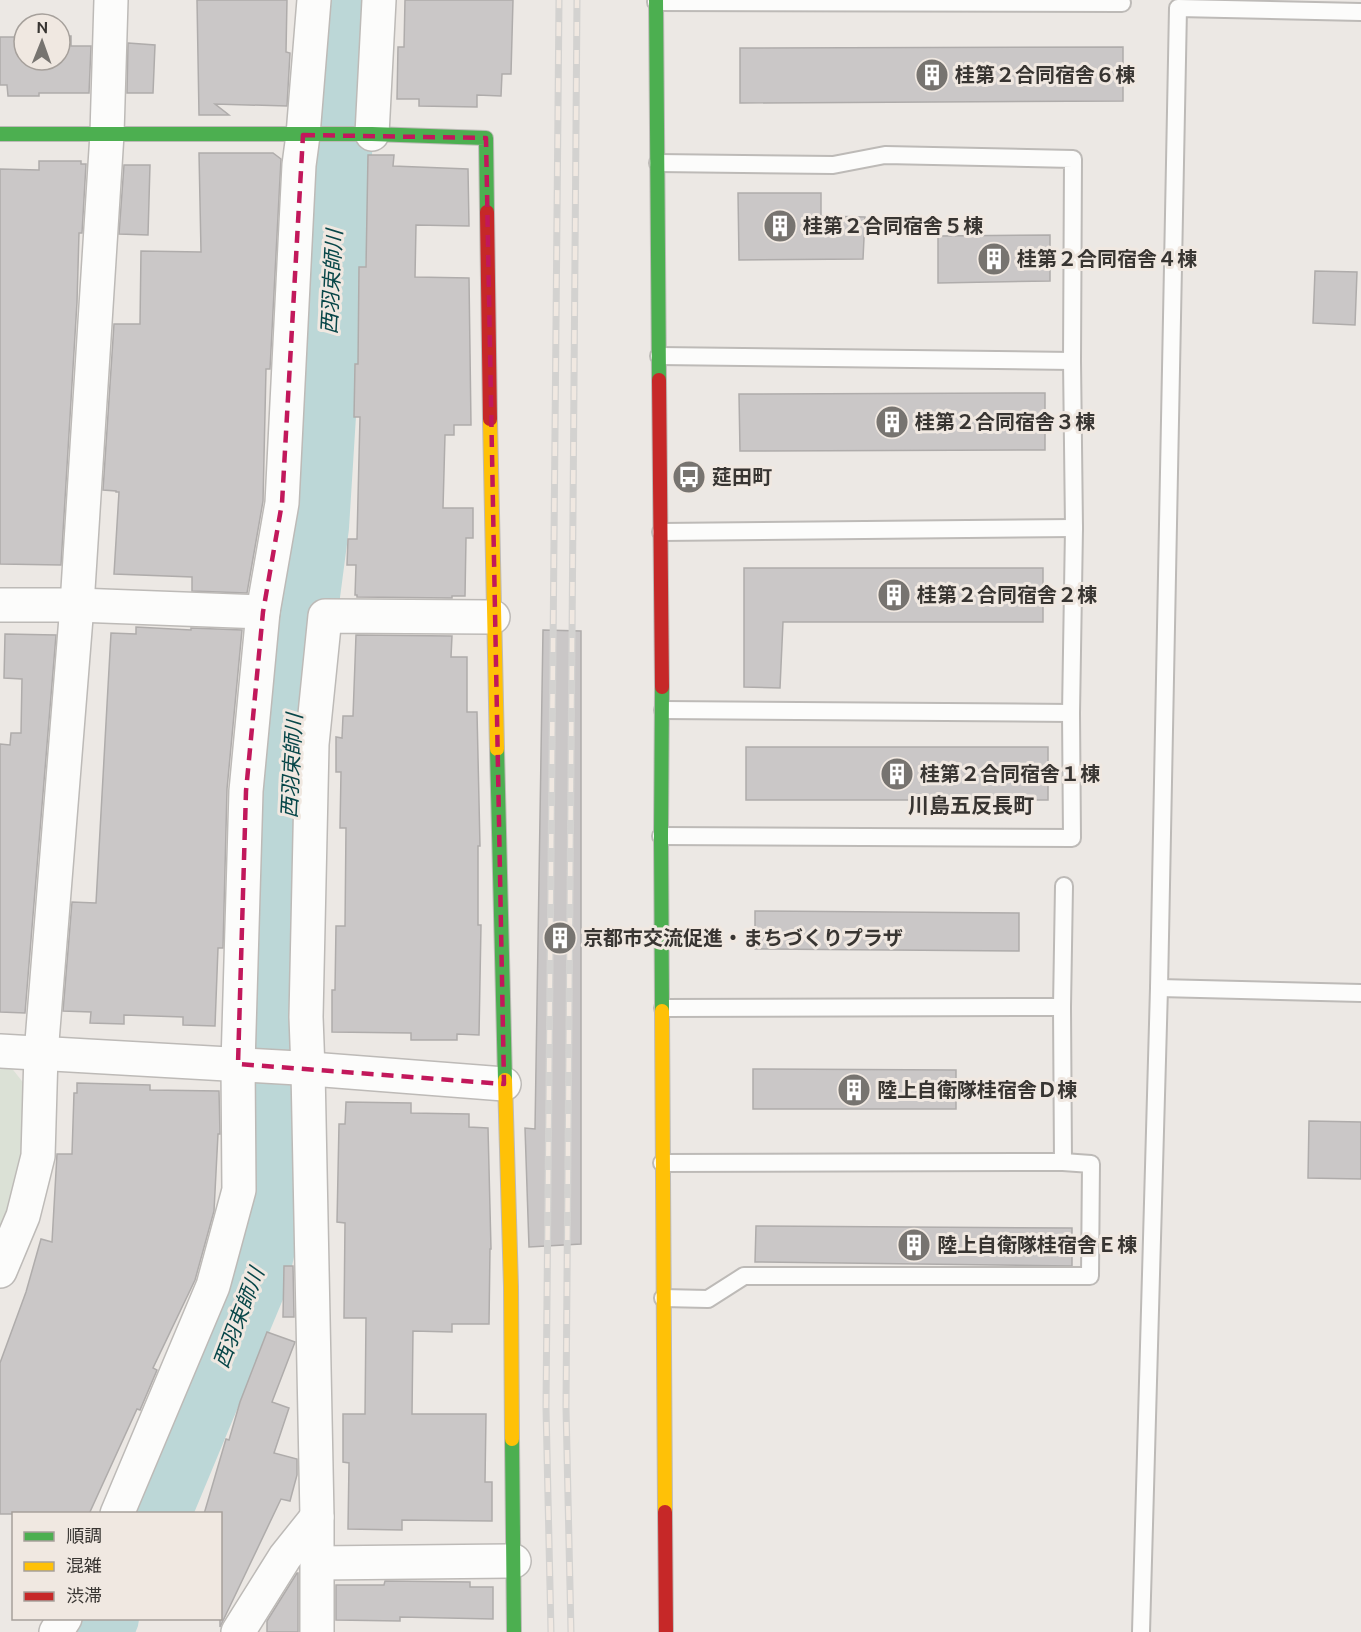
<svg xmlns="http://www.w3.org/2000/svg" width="1361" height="1632" font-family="Ubuntu,'Noto Sans JP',sans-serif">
<rect width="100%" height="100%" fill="#ece8e4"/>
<path fill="#dbe1d6" d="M0 1065 10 1066 29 1090 26 1156 0 1238Z"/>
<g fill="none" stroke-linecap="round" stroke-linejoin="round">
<g stroke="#bcd7d7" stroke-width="62">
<path d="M160 1514 257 1281 269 1226 277 1150 281 989 292 725 318 527 340 176 348 0"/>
<path d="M101 1632 108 1618"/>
</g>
</g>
<g fill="#cac7c7" stroke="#afacab" stroke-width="1.5">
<path d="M197 0H287L286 52 290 53 287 106 215 104 229 115H199Z"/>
<path d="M405 0H513L511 74H502L501 96 477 95V107L419 106V99H397L398 47H404Z"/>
<path d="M60 36H71V46H91L89 93H39V96H8L7 85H0V37H24V60H60Z"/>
<path d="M128 43 155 45 153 93H127Z"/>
<path d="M1123 47V101L740 103V48Z"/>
<path d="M199 153H273L281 159 270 369H266L263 501 247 593 192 591V577L114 574 119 492H116V491L103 490 114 324H140L141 251 201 252Z"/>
<path d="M368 155H394L393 166 468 169 469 226 416 225 415 277 469 278 471 425H454V435H445L443 508H473V538H466L465 596H452V598L357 597V595H355L356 565H347L348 539H357L360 417H354L355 364H358L359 267H366Z"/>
<path d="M39 161H81V164H86L82 233H79L77 302 61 565 0 564V169L39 170Z"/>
<path d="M124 165H150L148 235 119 234Z"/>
<path d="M738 193H821V216L865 217 863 259 739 260Z"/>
<path d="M1050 235V281L938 283V236Z"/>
<path d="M1315 271 1357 272 1355 325 1313 323Z"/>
<path d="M1045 393V450L740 451 739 394Z"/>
<path d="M744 568H1043V622H783L780 688 744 687Z"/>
<path d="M136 627 191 630V628L242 630 227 789 223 948H218L215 1026 183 1025V1017L124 1015V1024L90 1023 91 1012 63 1011 72 902 96 903 111 633 136 634Z"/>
<path d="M543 630 581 631V1244L529 1247 525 1128 535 1129Z"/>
<path d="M5 634 56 635 25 1013 0 1012V744L10 745 11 733H21L22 679 4 678Z"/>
<path d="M356 635 452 636 451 657H467V712H477L480 846H478V925H481L479 1035 457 1034V1040H411V1033L332 1032V990H335L336 926H345L346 828H340L341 772H336V737L342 738 343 716H353Z"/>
<rect x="746" y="747" width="302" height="53"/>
<path d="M755 911 1019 913V951L755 949Z"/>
<path d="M753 1069 956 1070V1109H753Z"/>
<path d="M77 1083 150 1085V1090L219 1091 220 1134H218L214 1211 195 1280 153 1368 157 1370 140 1410 137 1409 89 1514H0V1363L26 1292 41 1239 52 1242 57 1154H72L74 1093H77Z"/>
<path d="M346 1102 411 1103V1113L469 1114V1127L488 1128 491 1249H490L489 1324H452V1332L413 1331 412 1414H486L485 1482H492V1521L402 1520V1530L348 1529 349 1463 343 1462V1414H365L366 1318H344L345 1223 337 1222 339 1124H345Z"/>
<path d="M1309 1121 1361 1122V1179L1308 1178Z"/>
<path d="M756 1226 1072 1228V1266L755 1262Z"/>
<path d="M284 1266H293L294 1317H283Z"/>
<path d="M267 1332 295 1342 272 1402 289 1408 274 1453 297 1459V1475L290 1501 281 1499 220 1627V1514H204L226 1439 229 1440 240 1402Z"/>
<path d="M297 1573H298V1632H267V1621Z"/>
<path d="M385 1581 470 1582V1587H493V1619L400 1617V1621L336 1620V1585H384Z"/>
</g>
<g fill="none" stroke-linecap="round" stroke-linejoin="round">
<defs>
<g id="lane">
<path d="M656 2 1122 3"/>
<path d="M658 163 833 165 885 155 1073 159 1072 361 1074 528 1071 713 1072 838 661 836"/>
<path d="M659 356 1072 361"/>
<path d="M661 532 1074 528"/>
<path d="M663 710 1071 713"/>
<path d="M1159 988 1361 993"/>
<path d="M663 1008 1062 1007"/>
<path d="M662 1163 1063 1162 1062 1007 1064 886"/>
<path d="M663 1298 708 1299 744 1276H1090L1091 1164 1063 1162"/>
<path d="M1141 1632 1159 988 1178 8 1361 12"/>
</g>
<g id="street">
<path d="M372 134 379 0"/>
<path d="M0 605H77L263 612"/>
<path d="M0 1051 298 1068 504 1084"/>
<path d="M0 1271 23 1216 38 1156 41 1054 77 605 107 134 111 0"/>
<path d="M117 1514 213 1286 239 1190 238 1064 246 791 263 612 282 503 299 165 303 135 314 0"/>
<path d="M318 1563 514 1561"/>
<path d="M56 1632 65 1618"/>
<path d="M238 1632 285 1557 317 1517"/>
<path d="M317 1632V1517L308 1070 306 1017 312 744 325 616 493 617"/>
</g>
<g id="fast">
<path d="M656 0 659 380"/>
<path d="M0 134H372L486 138 487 212"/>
<path d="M497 749 505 1080"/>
<path d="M662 1011 661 836 662 687"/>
<path d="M512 1439 514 1632"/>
</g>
<g id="slow">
<path d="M490 419 497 749"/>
<path d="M662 1011 665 1512"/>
<path d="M505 1080 511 1287 512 1439"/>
</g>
<g id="jam">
<path d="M487 212 490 419"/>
<path d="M659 380 662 687"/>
<path d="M665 1512 666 1632"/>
</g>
</defs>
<use href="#lane" stroke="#bdbab7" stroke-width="20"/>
<use href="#street" stroke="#bdbab7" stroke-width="36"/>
<use href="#fast" stroke="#bdbab7" stroke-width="16"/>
<use href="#slow" stroke="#bdbab7" stroke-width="16"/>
<use href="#jam" stroke="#bdbab7" stroke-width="16"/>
<use href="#lane" stroke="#fcfcfb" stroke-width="16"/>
<use href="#street" stroke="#fcfcfb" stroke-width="33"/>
<use href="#fast" stroke="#4caf50" stroke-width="14"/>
<use href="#slow" stroke="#ffc107" stroke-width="14"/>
<use href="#jam" stroke="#c62828" stroke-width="14"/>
<defs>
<g id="rail">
<path d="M551 1632 546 1407 559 0"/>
<path d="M571 1632 566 1407 577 0"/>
</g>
</defs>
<use href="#rail" stroke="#d3d2d0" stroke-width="7"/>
<use href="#rail" stroke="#f0e8e1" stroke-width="4.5" stroke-dasharray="14" stroke-linecap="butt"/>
</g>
<path fill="none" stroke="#c2185b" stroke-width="4.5" stroke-dasharray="12 8" stroke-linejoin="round" d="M303 135 486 138 504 1084 238 1064 246 791 263 612 282 503Z"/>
<defs>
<symbol id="building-disc" viewBox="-11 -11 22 22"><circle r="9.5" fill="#777470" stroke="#f0e8e1"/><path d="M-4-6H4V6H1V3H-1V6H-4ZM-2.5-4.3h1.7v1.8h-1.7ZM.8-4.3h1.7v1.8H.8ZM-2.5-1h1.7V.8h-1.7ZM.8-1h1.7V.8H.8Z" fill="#fff"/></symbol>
<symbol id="bus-disc" viewBox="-11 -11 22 22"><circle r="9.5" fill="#777470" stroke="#f0e8e1"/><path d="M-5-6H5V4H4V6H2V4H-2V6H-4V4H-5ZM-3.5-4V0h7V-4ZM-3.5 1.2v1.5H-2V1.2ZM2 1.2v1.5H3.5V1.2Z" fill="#fff"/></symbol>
</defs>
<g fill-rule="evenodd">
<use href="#building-disc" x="913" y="56" width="38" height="38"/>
<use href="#building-disc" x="761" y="207" width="38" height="38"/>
<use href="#building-disc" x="975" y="240" width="38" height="38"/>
<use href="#building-disc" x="873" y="403" width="38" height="38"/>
<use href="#bus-disc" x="670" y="458" width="38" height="38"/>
<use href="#building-disc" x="875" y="576" width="38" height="38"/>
<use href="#building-disc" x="878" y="755" width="38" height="38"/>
<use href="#building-disc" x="541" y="919" width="38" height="38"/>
<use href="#building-disc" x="835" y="1071" width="38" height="38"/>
<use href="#building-disc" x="895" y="1226" width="38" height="38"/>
</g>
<g text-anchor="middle" stroke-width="6" stroke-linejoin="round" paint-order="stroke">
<g font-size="20" font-weight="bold" fill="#383532" stroke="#f0e8e1" text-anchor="start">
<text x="955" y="82">桂第２合同宿舎６棟</text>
<text x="803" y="233">桂第２合同宿舎５棟</text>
<text x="1017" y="266">桂第２合同宿舎４棟</text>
<text x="915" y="429">桂第２合同宿舎３棟</text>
<text x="712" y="484">莚田町</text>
<text x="917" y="602">桂第２合同宿舎２棟</text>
<text x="920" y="781">桂第２合同宿舎１棟</text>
<text x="583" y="945">京都市交流促進・まちづくりプラザ</text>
<text x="877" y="1097">陸上自衛隊桂宿舎Ｄ棟</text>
<text x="937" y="1252">陸上自衛隊桂宿舎Ｅ棟</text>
</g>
<g font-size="21" font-style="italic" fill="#074648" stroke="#f0e8e1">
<text transform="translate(332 282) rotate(-87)" y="7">西羽束師川</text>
<text transform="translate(292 766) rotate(-87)" y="7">西羽束師川</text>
<text transform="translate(239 1318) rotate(-69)" y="7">西羽束師川</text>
</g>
<g font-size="21" font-weight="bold" fill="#383532" stroke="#f0e8e1">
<text x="971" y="813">川島五反長町</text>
</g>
</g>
<rect x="12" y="1512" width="210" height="108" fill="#f0e8e1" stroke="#a6a09b" stroke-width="1.5"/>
<rect x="24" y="1532" width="30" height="9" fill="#4caf50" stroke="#a6a09b" stroke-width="1.5"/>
<text x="66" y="1542" font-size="18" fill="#383532">順調</text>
<rect x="24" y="1562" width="30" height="9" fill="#ffc107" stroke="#a6a09b" stroke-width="1.5"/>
<text x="66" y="1572" font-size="18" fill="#383532">混雑</text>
<rect x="24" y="1592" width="30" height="9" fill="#c62828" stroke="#a6a09b" stroke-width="1.5"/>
<text x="66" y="1602" font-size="18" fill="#383532">渋滞</text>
<g transform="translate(42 42) rotate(1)"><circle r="28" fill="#f0e8e1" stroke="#a6a09b" stroke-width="1.5"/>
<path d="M0-4.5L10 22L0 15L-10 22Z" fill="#777470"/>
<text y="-9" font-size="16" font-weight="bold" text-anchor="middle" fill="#383532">N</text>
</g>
</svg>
